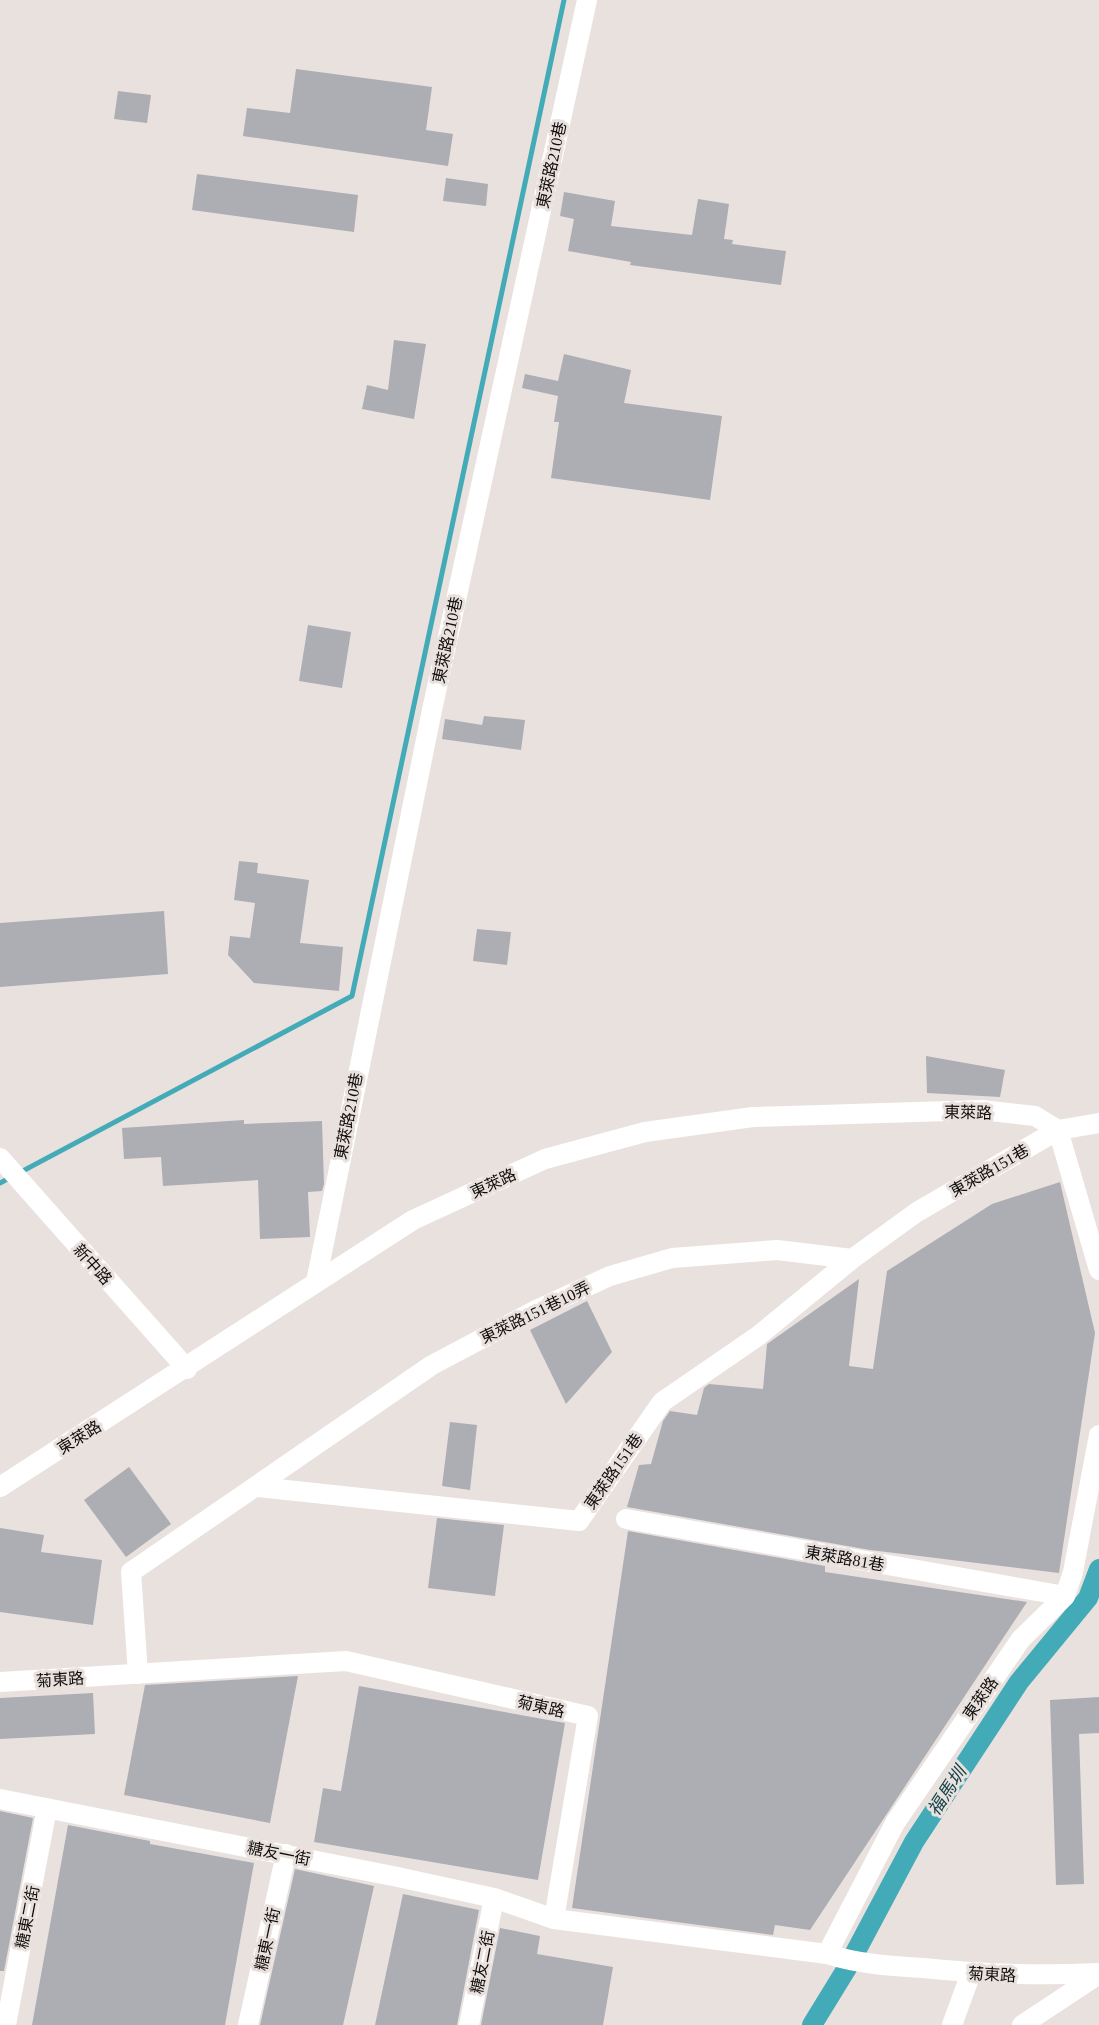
<svg xmlns="http://www.w3.org/2000/svg" width="1099" height="2025" font-family="'Times New Roman','Noto Sans TC',serif">
<rect width="100%" height="100%" fill="#e9e1de"/>
<g fill="none" stroke-linecap="round" stroke-linejoin="round">
<path stroke="#43abb7" stroke-width="5" d="M0 1183 352 996 564 0"/>
<path stroke="#43abb7" stroke-width="20" d="M812 2025 847 1968 914 1842 1019 1682 1088 1598 1099 1569"/>
</g>
<g fill="#adadb4">
<path d="M296 69 432 87 426 130 453 134 448 166 243 136 247 108 290 113Z"/>
<path d="M118 91 151 95 147 123 114 119Z"/>
<path d="M197 174 358 195 354 232 192 210Z"/>
<path d="M446 178 488 184 486 206 443 201Z"/>
<path d="M564 192 615 201 611 226 692 235 698 199 729 204 724 239 733 240 732 244 786 251 781 285 630 265 631 262 568 251 574 219 560 216Z"/>
<path d="M394 340 426 344 414 419 362 409 367 385 388 390Z"/>
<path d="M564 354 631 370 624 403 722 416 710 500 551 478 559 422H554L558 396 522 388 525 374 558 381Z"/>
<path d="M308 625 351 632 342 688 299 681Z"/>
<path d="M484 716 525 720 521 750 442 739 445 719 482 725Z"/>
<path d="M239 861 258 863 257 873 309 880 300 943 343 947 339 991 254 983 228 955 230 936 250 938 255 903 234 900Z"/>
<path d="M164 911 168 974 0 987V923Z"/>
<path d="M477 929 511 932 507 965 473 961Z"/>
<path d="M926 1056 1005 1070 1000 1097 927 1093Z"/>
<path d="M244 1120V1124L322 1121 324 1184 322 1191 308 1192 310 1237 260 1239 258 1180 163 1186 161 1157 124 1159 122 1128Z"/>
<path d="M1060 1182 1095 1333 1059 1573 870 1550 627 1507 639 1465 651 1464 663 1421 670 1411 697 1415 704 1388 709 1384 763 1389 767 1344 859 1279 849 1366 873 1369 887 1271 992 1204Z"/>
<path d="M587 1301 612 1352 566 1404 530 1330Z"/>
<path d="M450 1422 477 1425 470 1490 442 1486Z"/>
<path d="M129 1467 171 1524 126 1557 84 1500Z"/>
<path d="M437 1518 504 1525 495 1596 428 1588Z"/>
<path d="M0 1528 44 1535 41 1552 102 1560 93 1625 0 1612Z"/>
<path d="M628 1531 825 1566V1572L1027 1602 810 1930 775 1925 773 1935 572 1908Z"/>
<path d="M298 1676 270 1823 124 1795 145 1685Z"/>
<path d="M359 1686 565 1723 538 1880 314 1842 323 1788 341 1791Z"/>
<path d="M93 1693 95 1734 0 1739V1698Z"/>
<path d="M1099 1697V1733L1079 1734 1084 1884 1056 1885 1050 1700Z"/>
<path d="M0 1811 33 1818 4 1971H0Z"/>
<path d="M68 1825 150 1841V1844L254 1863 225 2025H32Z"/>
<path d="M295 1869 374 1886 343 2025H260Z"/>
<path d="M403 1894 479 1910 457 2025H375Z"/>
<path d="M500 1928 540 1936 537 1954 613 1967 603 2025H481Z"/>
</g>
<g fill="none" stroke-linecap="round" stroke-linejoin="round">
<g stroke="#fff" stroke-width="20">
<path d="M1058 1130 1099 1270"/>
<path d="M0 1158 187 1369"/>
<path d="M316 1282 432 710 587 0"/>
<path d="M0 1487 413 1220 545 1159 645 1132 753 1117 982 1110 1035 1116 1058 1130 1099 1123"/>
<path d="M258 1487 579 1521 662 1402 758 1336 852 1259 917 1212 1058 1130"/>
<path d="M626 1519 1065 1596"/>
<path d="M138 1674 131 1572 432 1365 536 1310 610 1276 672 1258 777 1250 852 1259"/>
<path d="M0 1682 346 1661 588 1716 554 1919"/>
<path d="M0 1799 393 1876 494 1898 554 1919 827 1954C858 1964 891 1966 923 1968 982 1974 1040 1976 1099 1973"/>
<path d="M827 1954 895 1823 1021 1639 1065 1596 1073 1572 1099 1435"/>
<path d="M6 2025 47 1808"/>
<path d="M248 2025 286 1854"/>
<path d="M469 2025 494 1898"/>
<path d="M952 2025 971 1973"/>
<path d="M1022 2025 1099 1974"/>
</g>
</g>
<g text-anchor="middle" stroke-width="6" stroke-linejoin="round" paint-order="stroke">
<g font-size="16" fill="#0f0d0c" stroke="#e9e1de">
<text transform="translate(551 165) rotate(-78)" y="6">東萊路210巷</text>
<text transform="translate(447 640) rotate(-78)" y="6">東萊路210巷</text>
<text transform="translate(968 1112) rotate(1)" y="6">東萊路</text>
<text transform="translate(348 1116) rotate(-79)" y="6">東萊路210巷</text>
<text transform="translate(989 1170) rotate(-30)" y="6">東萊路151巷</text>
<text transform="translate(493 1183) rotate(-25)" y="6">東萊路</text>
<text transform="translate(93 1264) rotate(48)" y="6">新中路</text>
<text transform="translate(535 1312) rotate(-26)" y="6">東萊路151巷10弄</text>
<text transform="translate(79 1437) rotate(-32)" y="6">東萊路</text>
<text transform="translate(613 1471) rotate(-55)" y="6">東萊路151巷</text>
<text transform="translate(845 1558) rotate(10)" y="6">東萊路81巷</text>
<text transform="translate(60 1679) rotate(-4)" y="6">菊東路</text>
<text transform="translate(980 1698) rotate(-55)" y="6">東萊路</text>
<text transform="translate(541 1706) rotate(13)" y="6">菊東路</text>
<text transform="translate(279 1853) rotate(11)" y="6">糖友一街</text>
<text transform="translate(27 1917) rotate(-79)" y="6">糖東二街</text>
<text transform="translate(267 1939) rotate(-78)" y="6">糖東一街</text>
<text transform="translate(482 1962) rotate(-79)" y="6">糖友二街</text>
<text transform="translate(992 1974) rotate(3)" y="6">菊東路</text>
</g>
<g font-size="18" font-style="italic" fill="#16444a" stroke="#e9e1de">
<text transform="translate(947 1791) rotate(-57)" y="6">福馬圳</text>
</g>
</g>
</svg>
